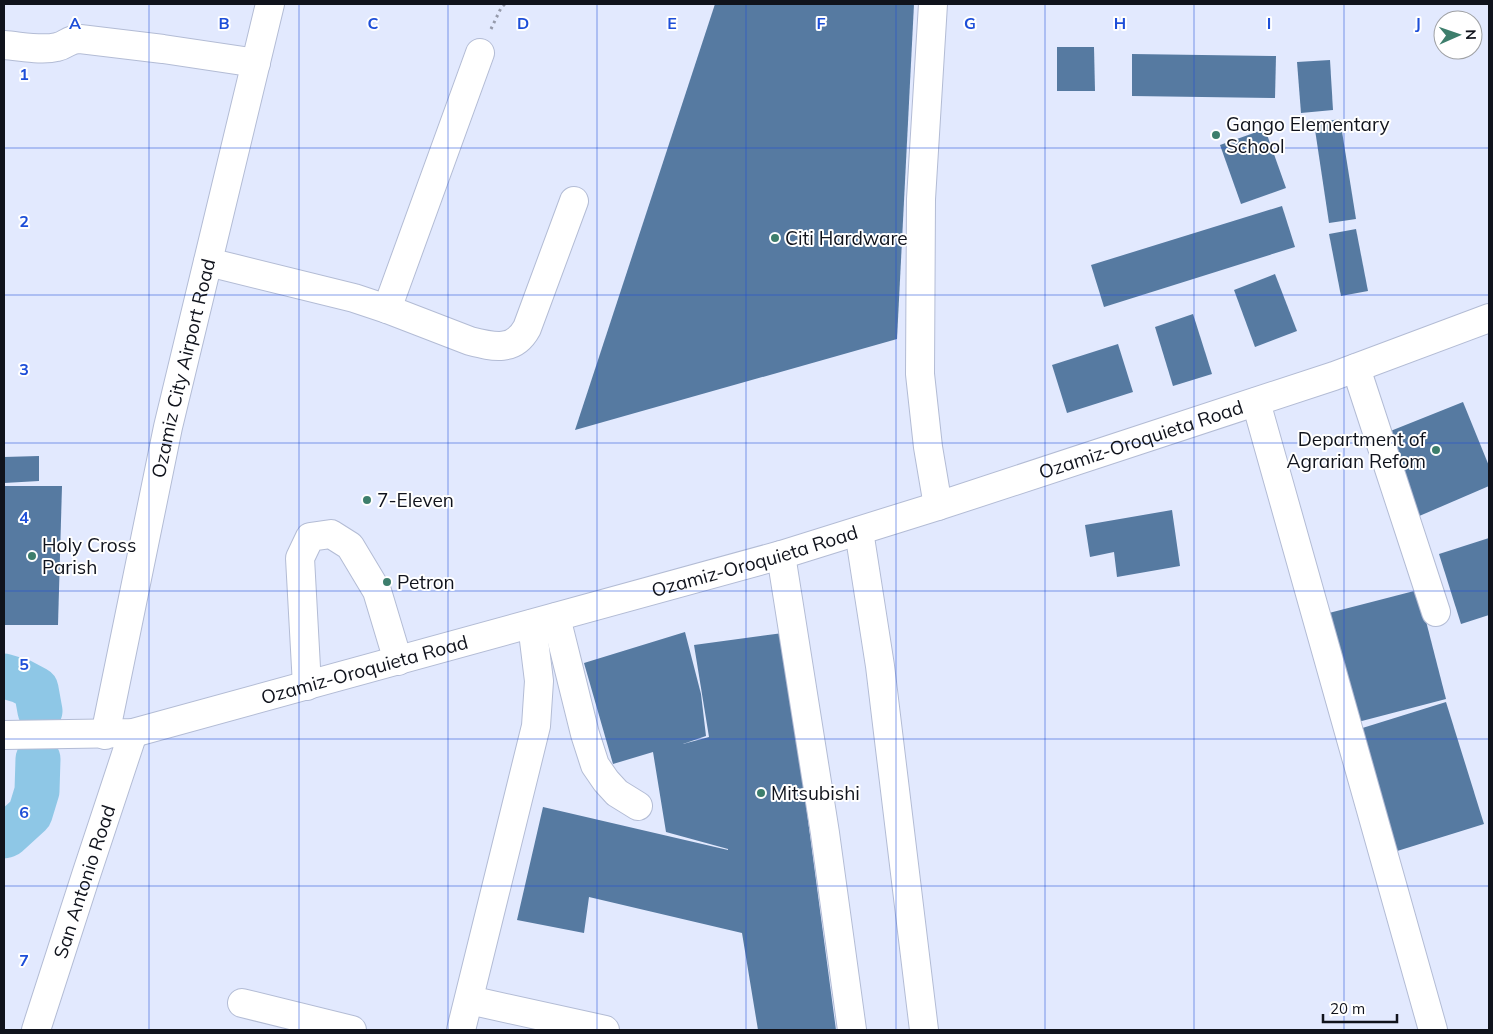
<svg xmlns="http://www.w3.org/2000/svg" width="1493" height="1034" font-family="Mulish,sans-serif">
<rect width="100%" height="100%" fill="#e2e9fe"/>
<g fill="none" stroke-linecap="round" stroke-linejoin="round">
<g stroke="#8ec7e6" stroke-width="45">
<path d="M4 676 21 681 36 689 40 711"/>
<path d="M4 836 7 835 30 814 37 791 38 759"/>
</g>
</g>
<g fill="#567aa1">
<path d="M715 4H914L897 339 575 430Z"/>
<path d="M1057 47H1094L1095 91H1057Z"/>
<path d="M1132 54 1276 56 1275 98 1132 96Z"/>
<path d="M1330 60 1333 110 1301 113 1297 62Z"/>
<path d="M1340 119 1356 219 1329 223 1314 123Z"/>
<path d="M1265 129 1286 188 1241 204 1220 145Z"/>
<path d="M1282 206 1295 247 1104 307 1091 265Z"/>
<path d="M1356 229 1368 291 1341 296 1329 234Z"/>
<path d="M1275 274 1297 331 1255 347 1234 290Z"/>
<path d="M1193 314 1212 374 1173 386 1155 327Z"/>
<path d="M1118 344 1133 392 1067 413 1052 365Z"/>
<path d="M1463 402 1489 466V486L1417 517 1383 434Z"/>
<path d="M39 456V481L4 483V457Z"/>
<path d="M4 486H62L58 625H4Z"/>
<path d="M1172 510 1180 566 1117 577 1114 552 1090 557 1085 525Z"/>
<path d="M1489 538V615L1461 624 1439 554Z"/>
<path d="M1418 590 1446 699 1358 722 1329 613Z"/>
<path d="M685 632 701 694 706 736 683 744 709 737 694 645 783 633 836 1030H758L742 933 589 897 584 933 517 920 543 807 728 850V849L666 832 653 752 613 764 584 663Z"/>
<path d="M1446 702 1484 824 1394 852 1356 730Z"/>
</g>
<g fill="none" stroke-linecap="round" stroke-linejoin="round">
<defs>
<g id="minor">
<path d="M933 4 921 199 920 374 928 447 938 506"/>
<path d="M4 45C20 46 41 51 57 47 67 45 68 39 80 39L163 49 256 63"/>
<path d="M208 262 354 298 387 309 470 341C494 347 514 352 527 328L574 201"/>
<path d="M387 309 480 53"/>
<path d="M1356 368 1436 612"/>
<path d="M1256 402 1433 1030"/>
<path d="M859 531 880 666 924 1030"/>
<path d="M781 555 825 833 852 1030"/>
<path d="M556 617 585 734 595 765 606 781 617 793 638 806"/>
<path d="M307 686 300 558 310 537 331 534 350 546 377 591 398 661"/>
<path d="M469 1000 605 1030"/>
<path d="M242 1003 352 1030"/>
<path id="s1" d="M36 1030 87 872 133 733"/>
<path d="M461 1030 536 726 539 681 532 624"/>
</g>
<g id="major">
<path id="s2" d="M4 735 133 733 781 555 938 506 1334 376 1489 318"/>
<path id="s3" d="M105 735 168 427 270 4"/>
</g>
</defs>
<use href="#minor" stroke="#b3bcd5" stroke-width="30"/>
<use href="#major" stroke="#b3bcd5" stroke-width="30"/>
<path stroke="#959aab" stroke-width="3" stroke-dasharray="2.5 4" stroke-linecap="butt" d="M491 29 501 8 505 4"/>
<use href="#minor" stroke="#fff" stroke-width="28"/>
<use href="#major" stroke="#fff" stroke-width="28"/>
</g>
<path fill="none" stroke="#1d4ed8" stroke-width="1" stroke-opacity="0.55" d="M149 4V1030M299 4V1030M448 4V1030M597 4V1030M746 4V1030M896 4V1030M1045 4V1030M1194 4V1030M1344 4V1030M4 148H1489M4 295H1489M4 443H1489M4 591H1489M4 739H1489M4 886H1489"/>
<g fill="#3d7e6c" stroke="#fff" stroke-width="2">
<circle cx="1216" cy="135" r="5"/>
<circle cx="775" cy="238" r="5"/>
<circle cx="1436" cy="450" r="5"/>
<circle cx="367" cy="500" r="5"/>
<circle cx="32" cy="556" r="5"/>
<circle cx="387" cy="582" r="5"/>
<circle cx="761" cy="793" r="5"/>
</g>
<g text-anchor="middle" stroke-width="4" stroke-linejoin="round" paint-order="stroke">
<g font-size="19" fill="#10131c" stroke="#fff" text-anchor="start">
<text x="1226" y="131">Gango Elementary<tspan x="1226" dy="22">School</tspan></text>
<text x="785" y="245">Citi Hardware</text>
<text x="1426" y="446" text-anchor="end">Department of<tspan x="1426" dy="22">Agrarian Refom</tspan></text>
<text x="377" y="507">7-Eleven</text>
<text x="42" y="552">Holy Cross<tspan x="42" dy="22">Parish</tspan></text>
<text x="397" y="589">Petron</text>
<text x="771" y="800">Mitsubishi</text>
</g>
<g font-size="19" fill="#10131c" stroke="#fff">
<text dy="7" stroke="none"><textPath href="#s3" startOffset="375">Ozamiz City Airport Road</textPath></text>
<text dy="7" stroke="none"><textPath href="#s2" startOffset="1179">Ozamiz-Oroquieta Road</textPath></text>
<text dy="7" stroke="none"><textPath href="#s2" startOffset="774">Ozamiz-Oroquieta Road</textPath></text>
<text dy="7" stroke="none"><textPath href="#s2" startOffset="369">Ozamiz-Oroquieta Road</textPath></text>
<text dy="7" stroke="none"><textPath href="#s1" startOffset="156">San Antonio Road</textPath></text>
</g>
</g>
<g font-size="16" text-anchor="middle" font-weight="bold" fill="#1d4ed8" stroke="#fff" stroke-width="4" stroke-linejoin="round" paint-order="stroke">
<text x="75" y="29">A</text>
<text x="224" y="29">B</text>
<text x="373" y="29">C</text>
<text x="523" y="29">D</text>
<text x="672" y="29">E</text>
<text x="821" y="29">F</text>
<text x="970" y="29">G</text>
<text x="1120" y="29">H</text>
<text x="1269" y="29">I</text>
<text x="1418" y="29">J</text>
<text x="24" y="80">1</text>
<text x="24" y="227">2</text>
<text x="24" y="375">3</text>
<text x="24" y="523">4</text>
<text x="24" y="670">5</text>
<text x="24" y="818">6</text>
<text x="24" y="966">7</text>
</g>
<rect width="1493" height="1034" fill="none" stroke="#10131c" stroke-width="10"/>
<g transform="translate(1458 35) rotate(88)"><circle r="24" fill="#ffffff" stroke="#9fa1a4"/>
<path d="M0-4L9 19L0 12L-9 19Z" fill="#3d7e6c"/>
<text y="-8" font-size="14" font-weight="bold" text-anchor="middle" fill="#10131c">N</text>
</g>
<path d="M1323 1014v8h74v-8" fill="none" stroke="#10131c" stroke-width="2.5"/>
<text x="1330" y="1014" font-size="15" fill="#10131c" stroke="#ffffff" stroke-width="4" paint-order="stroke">20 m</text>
</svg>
